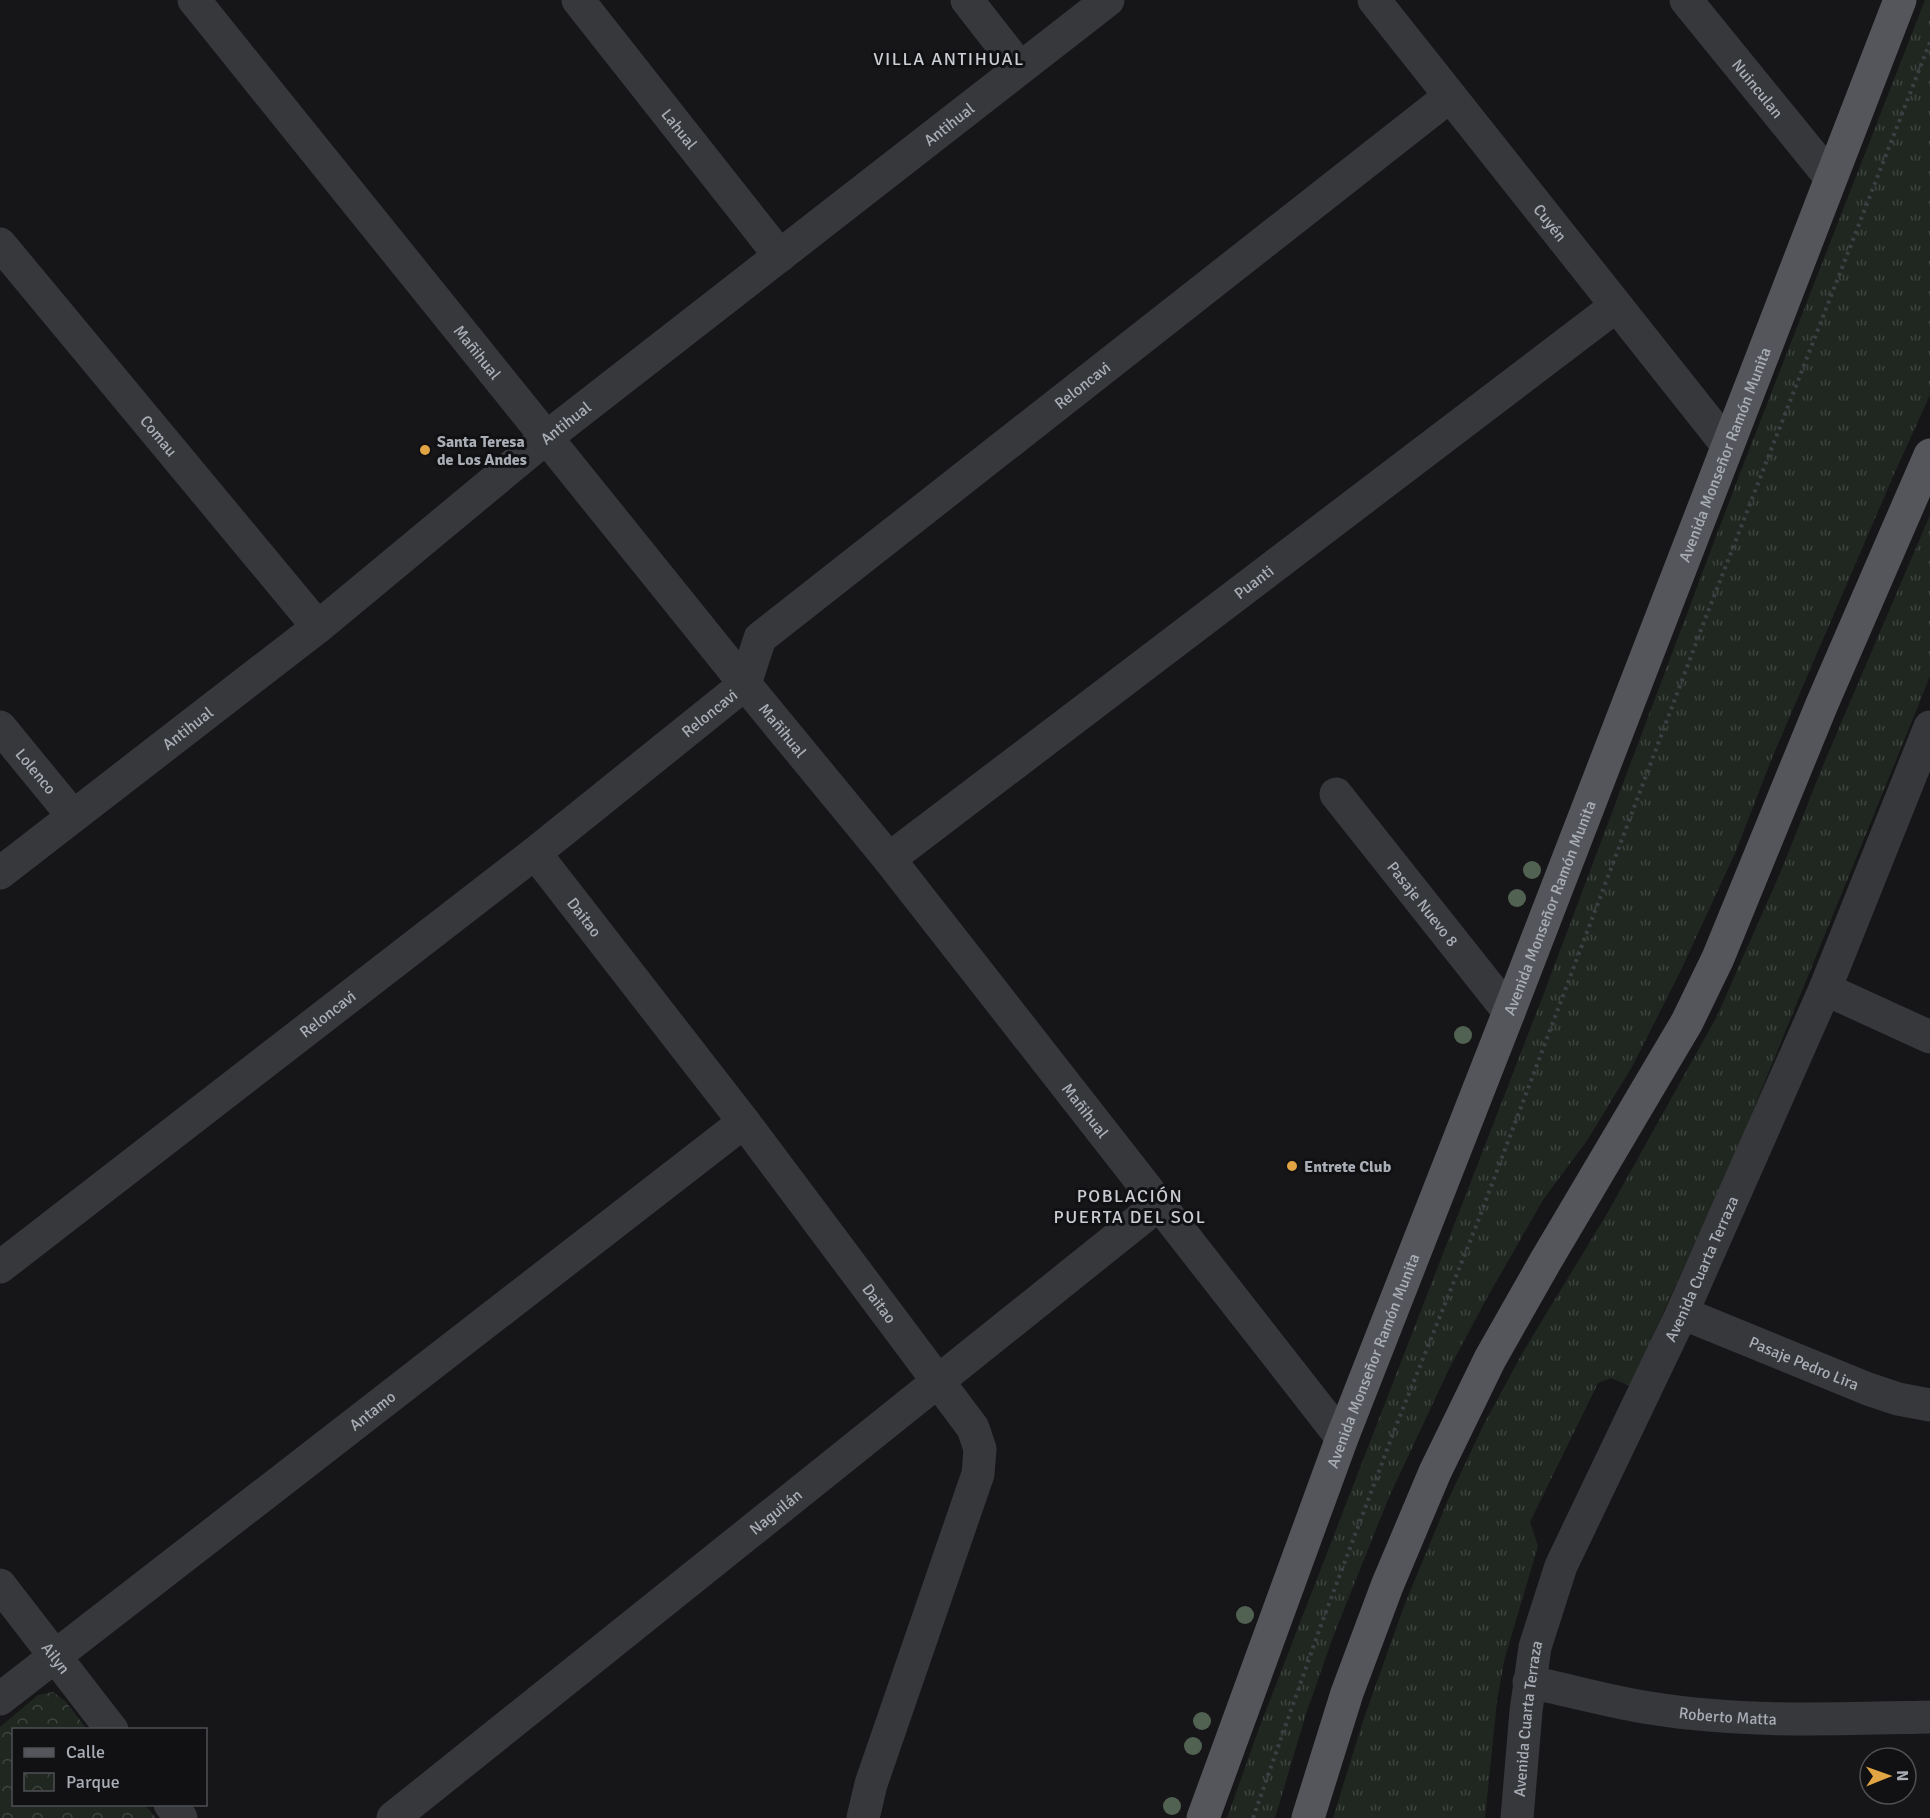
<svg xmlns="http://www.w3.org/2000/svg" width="1930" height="1818" font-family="Signika,sans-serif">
<defs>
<pattern id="grass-tufts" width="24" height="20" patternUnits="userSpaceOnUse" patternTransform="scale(1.5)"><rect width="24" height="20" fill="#202721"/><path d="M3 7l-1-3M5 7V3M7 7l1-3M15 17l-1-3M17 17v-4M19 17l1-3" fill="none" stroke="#3e443f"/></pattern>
<pattern id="park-crowns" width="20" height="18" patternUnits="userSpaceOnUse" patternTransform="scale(1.5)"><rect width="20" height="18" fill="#202721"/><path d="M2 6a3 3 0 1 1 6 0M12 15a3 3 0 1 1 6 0" fill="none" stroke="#3e443f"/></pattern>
</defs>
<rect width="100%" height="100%" fill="#161618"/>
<g fill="url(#grass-tufts)">
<path d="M1925 0H1930V395L1895 472 1772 758 1736 851 1682 968 1633 1065 1588 1139 1543 1200 1488 1296 1449 1369 1389 1497 1333 1637 1306 1714 1275 1818H1227L1258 1731 1544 993 1740 473Z"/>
<path d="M1930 515V676L1912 721 1737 1150 1630 1386 1611 1378 1598 1383 1530 1522 1538 1546 1504 1661 1497 1701 1485 1818H1333L1363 1721 1404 1606 1448 1500 1483 1426 1523 1352 1608 1212 1717 1016 1781 871 1824 763Z"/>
</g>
<path fill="url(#park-crowns)" d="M53 1692 65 1701 87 1729 14 1730V1804L145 1805 156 1818H0V1727L38 1695Z"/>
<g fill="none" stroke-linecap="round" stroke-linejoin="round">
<path stroke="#3d3f43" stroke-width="4" stroke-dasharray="3 4.5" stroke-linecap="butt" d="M1253 1818 1321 1625 1396 1426 1475 1229 1704 622 1930 42"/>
<g stroke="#37383c" stroke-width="33">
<path id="s1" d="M194 0 745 684 889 859 1342 1438"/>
<path id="s2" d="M578 0 780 256"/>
<path d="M967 0 1020 68"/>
<path id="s3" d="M1374 0 1727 445"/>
<path id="s4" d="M1686 0 1830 177"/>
<path id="s5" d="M0 244 318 627"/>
<path id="s6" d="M0 727 73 816"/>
<path id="s7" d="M1336 794 1509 1012"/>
<path id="s8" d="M535 853 744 1122 973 1428 980 1449 978 1474 871 1784 863 1818"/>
<path id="s9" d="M889 859 1616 306"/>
<path id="s10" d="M0 873 318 627 547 437 1108 0"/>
<path d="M1825 989 1930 1037"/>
<path id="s11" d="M0 1267 535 853 745 684 760 638 1450 96"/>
<path id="s12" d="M1682 1313 1868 1389 1898 1399 1930 1405"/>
<path id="s13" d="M0 1585 112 1730"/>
<path id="s14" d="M1529 1682C1569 1690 1610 1702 1650 1708 1742 1723 1837 1719 1930 1717"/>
<path id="s15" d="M0 1699 744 1122"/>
<path d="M170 1804 181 1818"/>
<path id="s16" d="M393 1818 1158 1205"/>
<path id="s17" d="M1517 1818 1526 1711 1535 1647 1561 1566 1682 1313 1825 989 1930 727"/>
</g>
<g stroke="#54565b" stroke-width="33">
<path id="s18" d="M1203 1818 1342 1438 1509 1012 1900 0"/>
<path d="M1308 1818 1347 1693 1387 1586 1435 1472 1490 1359 1545 1262 1687 1022 1718 958 1822 704 1930 455"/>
</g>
</g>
<g fill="#516252">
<circle cx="1532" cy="870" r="9"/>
<circle cx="1517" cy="898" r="9"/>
<circle cx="1463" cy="1035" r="9"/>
<circle cx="1245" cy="1615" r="9"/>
<circle cx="1202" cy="1721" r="9"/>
<circle cx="1193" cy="1746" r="9"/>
<circle cx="1172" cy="1806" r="9"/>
</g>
<g fill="#e1a544" stroke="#111113" stroke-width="2">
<circle cx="425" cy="450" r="6"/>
<circle cx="1292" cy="1166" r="6"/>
</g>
<g text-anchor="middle" stroke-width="6" stroke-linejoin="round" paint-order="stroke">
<g font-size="16" fill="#a9aeb6" stroke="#111113">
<text dy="6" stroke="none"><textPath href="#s4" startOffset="114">Nuinculan</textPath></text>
<text dy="6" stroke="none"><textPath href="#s10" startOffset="1209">Antihual</textPath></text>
<text dy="6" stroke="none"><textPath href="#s2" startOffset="164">Lahual</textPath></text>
<text dy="6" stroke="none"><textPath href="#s3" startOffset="284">Cuyén</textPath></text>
<text dy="6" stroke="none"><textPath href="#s1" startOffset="452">Mañihual</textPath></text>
<text dy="6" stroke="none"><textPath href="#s11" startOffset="1404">Reloncavi</textPath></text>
<text dy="6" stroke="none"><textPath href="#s10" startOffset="723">Antihual</textPath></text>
<text dy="6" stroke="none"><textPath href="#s5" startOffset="249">Comau</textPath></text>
<text dy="6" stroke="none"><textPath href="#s18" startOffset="1460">Avenida Monseñor Ramón Munita</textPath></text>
<text dy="6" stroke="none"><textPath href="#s9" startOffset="458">Puanti</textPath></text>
<text dy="6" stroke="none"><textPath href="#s11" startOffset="900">Reloncavi</textPath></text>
<text dy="6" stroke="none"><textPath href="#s10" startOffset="237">Antihual</textPath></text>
<text dy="6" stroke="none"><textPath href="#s1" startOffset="938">Mañihual</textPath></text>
<text dy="6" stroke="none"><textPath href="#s6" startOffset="57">Lolenco</textPath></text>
<text dy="6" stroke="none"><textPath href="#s7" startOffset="140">Pasaje Nuevo 8</textPath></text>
<text dy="6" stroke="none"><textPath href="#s18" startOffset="974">Avenida Monseñor Ramón Munita</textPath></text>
<text dy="6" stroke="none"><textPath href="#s8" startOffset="81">Daitao</textPath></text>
<text dy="6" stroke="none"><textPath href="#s11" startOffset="414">Reloncavi</textPath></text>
<text dy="6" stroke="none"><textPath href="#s1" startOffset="1424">Mañihual</textPath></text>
<text dy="6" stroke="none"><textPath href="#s17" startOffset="586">Avenida Cuarta Terraza</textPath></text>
<text dy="6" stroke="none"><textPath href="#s8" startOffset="567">Daitao</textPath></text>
<text dy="6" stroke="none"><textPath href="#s18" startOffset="488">Avenida Monseñor Ramón Munita</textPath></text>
<text dy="6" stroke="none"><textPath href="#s12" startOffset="132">Pasaje Pedro Lira</textPath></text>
<text dy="6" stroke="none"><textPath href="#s15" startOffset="471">Antamo</textPath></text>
<text dy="6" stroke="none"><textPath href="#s16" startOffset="490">Naguilán</textPath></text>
<text dy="6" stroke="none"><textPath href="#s13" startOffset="92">Ailyn</textPath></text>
<text dy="6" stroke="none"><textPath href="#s14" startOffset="202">Roberto Matta</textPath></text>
<text dy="6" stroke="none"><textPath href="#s17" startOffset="100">Avenida Cuarta Terraza</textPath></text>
</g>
<g font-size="16" font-weight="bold" fill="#a9aeb6" stroke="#111113" text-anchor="start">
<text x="437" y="447">Santa Teresa<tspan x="437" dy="18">de Los Andes</tspan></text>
<text x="1304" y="1172">Entrete Club</text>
</g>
<g font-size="18" letter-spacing="1.5" fill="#cacdd3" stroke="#111113">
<text x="949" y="65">VILLA ANTIHUAL</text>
<text x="1130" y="1202">POBLACIÓN<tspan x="1130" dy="21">PUERTA DEL SOL</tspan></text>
</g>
</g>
<rect x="12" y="1728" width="195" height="78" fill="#111113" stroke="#4e5054" stroke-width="1.5"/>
<rect x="24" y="1748" width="30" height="9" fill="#54565b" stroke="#4e5054" stroke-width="1.5"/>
<text x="66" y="1758" font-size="18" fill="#a9aeb6">Calle</text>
<rect x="24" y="1773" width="30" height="18" fill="url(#park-crowns)" stroke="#4e5054" stroke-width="1.5"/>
<text x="66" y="1788" font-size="18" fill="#a9aeb6">Parque</text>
<g transform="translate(1888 1776) rotate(89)"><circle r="28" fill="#111113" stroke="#4e5054" stroke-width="1.5"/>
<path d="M0-4.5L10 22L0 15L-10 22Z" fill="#e1a544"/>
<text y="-9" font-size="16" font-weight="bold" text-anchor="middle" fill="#a9aeb6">N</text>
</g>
</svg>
